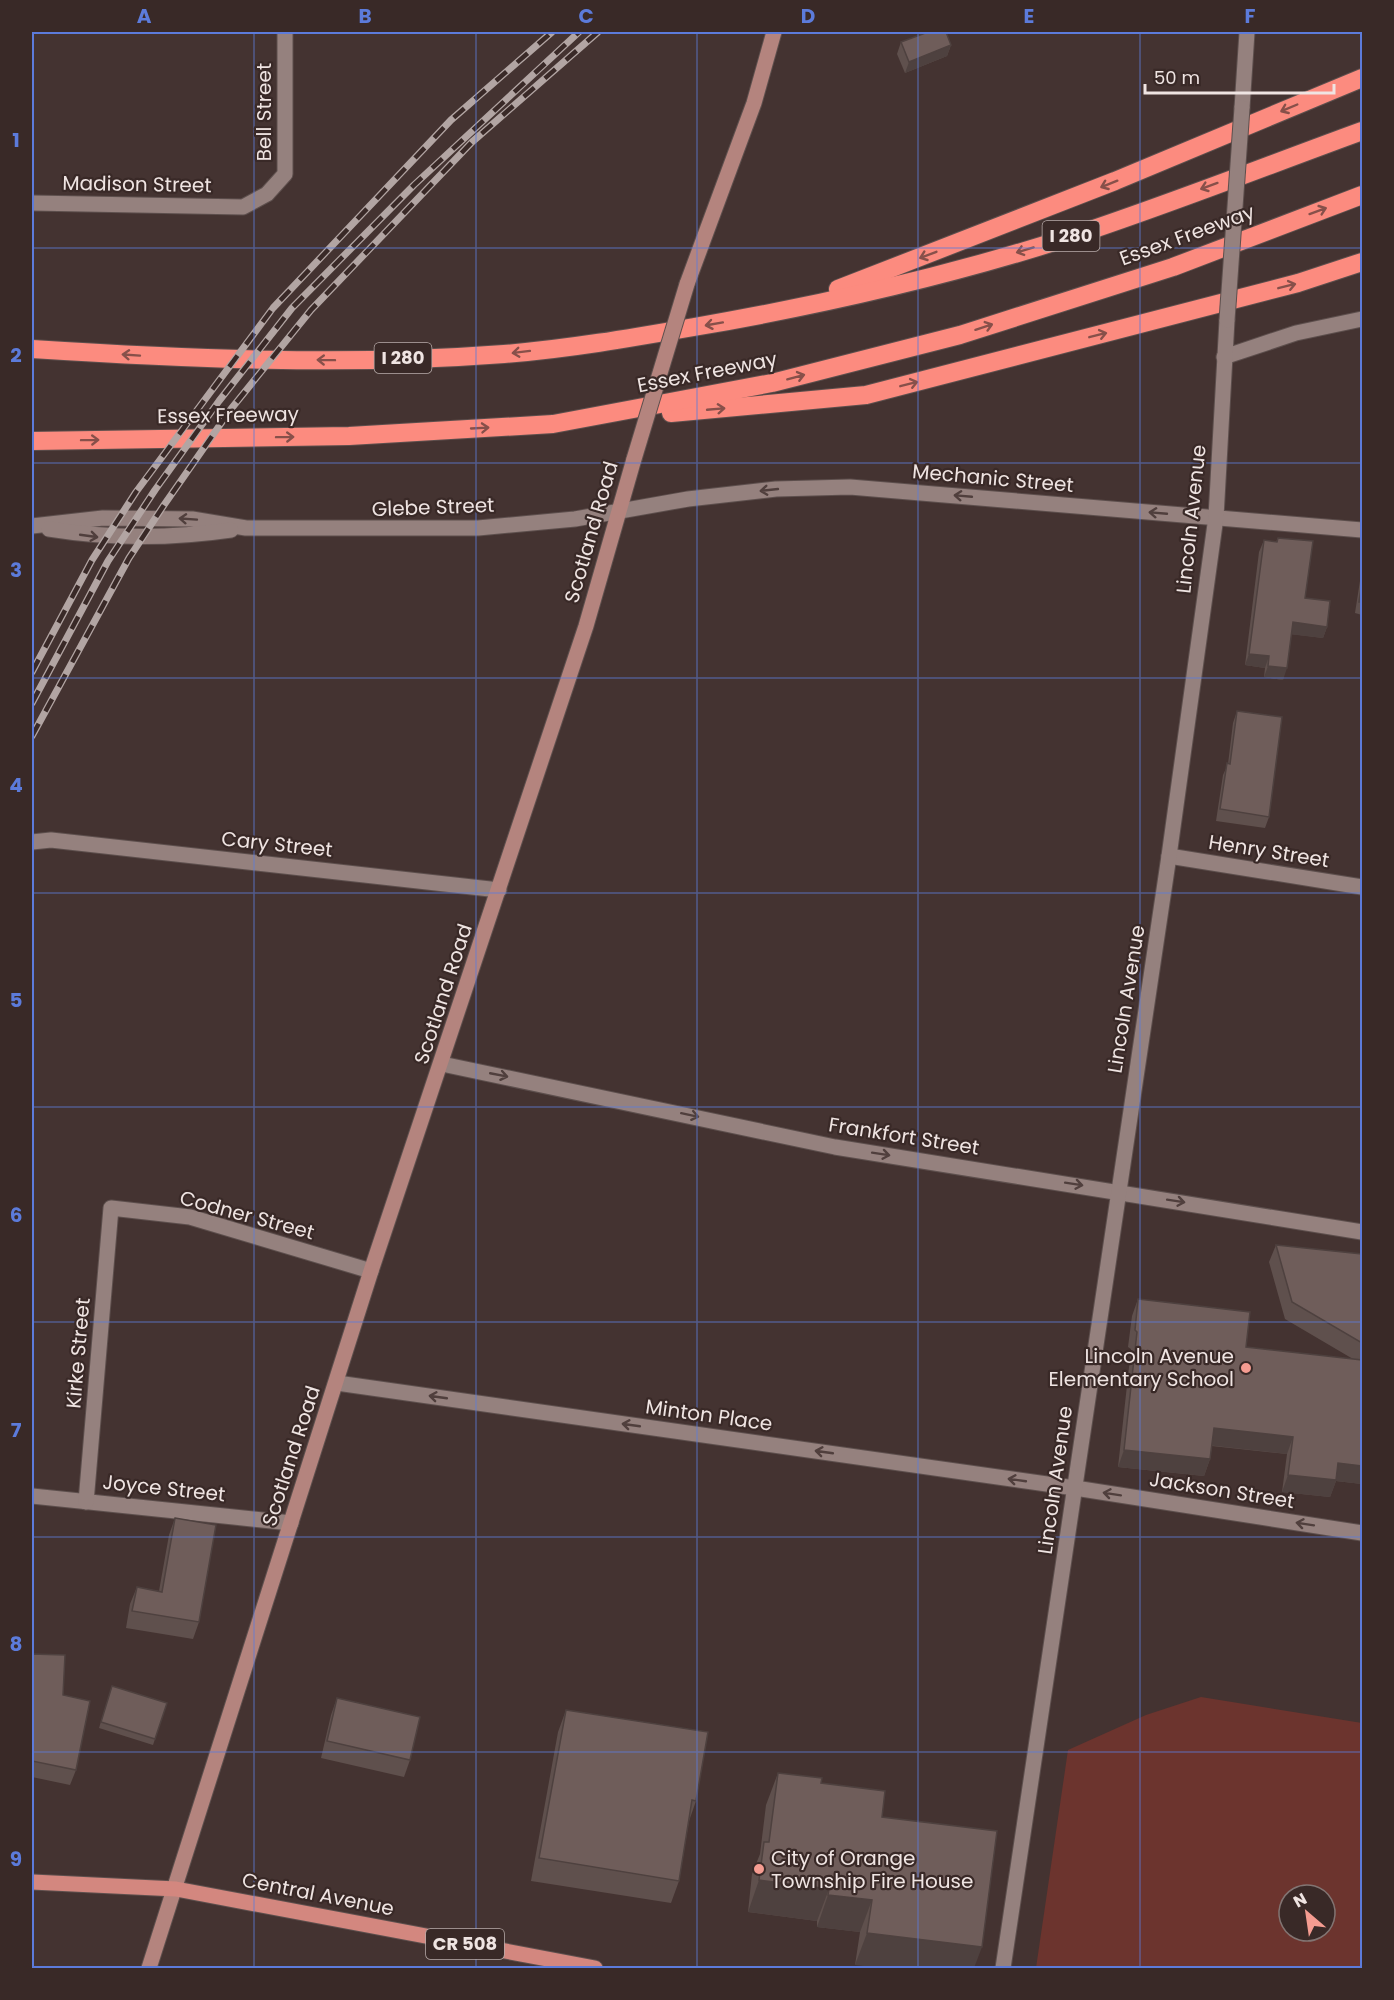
<svg xmlns="http://www.w3.org/2000/svg" width="1394" height="2000" font-family="Poppins,sans-serif">
<rect width="100%" height="100%" fill="#443331"/>
<path fill="#6c342e" fill-rule="evenodd" d="M1201 1697 1362 1723V1968H1036L1068 1750 1146 1715ZM1289 1895H1325V1931H1289Z"/>
<g fill="none" stroke-linecap="round" stroke-linejoin="round">
<defs>
<g id="street">
<path d="M1242 108 1247 32"/>
<path d="M32 203 243 207 267 194 285 174V32"/>
<path d="M1224 357 1296 333 1362 319"/>
<path d="M32 526 103 518 192 519 246 528H478L575 519 688 499 776 489 850 487 1362 530"/>
<path d="M49 529C111 539 169 539 231 530"/>
<path d="M32 842 51 840 499 890"/>
<path d="M1169 856 1362 887"/>
<path d="M442 1064 835 1147 1362 1232"/>
<path d="M337 1383 1075 1488 1362 1533"/>
<path d="M32 1496 291 1523"/>
<path d="M86 1502 111 1208 190 1217 371 1271"/>
<path d="M1003 1968 1169 856 1216 517 1227 320"/>
</g>
<g id="secondary">
<path d="M687 284 754 103 774 32"/>
<path d="M149 1968 371 1271 586 626 634 459"/>
</g>
<path id="primary" d="M32 1882 176 1889 595 1968"/>
<g id="highway">
<path d="M838 289 1115 181 1362 78"/>
<path d="M32 349C189 359 346 366 504 354 567 349 631 338 694 327 822 305 949 276 1073 236 1170 204 1266 166 1362 131"/>
<path d="M671 413 866 395 1298 283 1362 262"/>
<path d="M32 441 349 436 553 424 772 383 960 335 1173 267 1362 195"/>
</g>
</defs>
<use href="#street" stroke="#5d4f4d" stroke-width="17"/>
<use href="#secondary" stroke="#5d4f4d" stroke-width="17"/>
<use href="#primary" stroke="#5d4f4d" stroke-width="17"/>
<use href="#highway" stroke="#5d4f4d" stroke-width="20"/>
<use href="#street" stroke="#95817e" stroke-width="15"/>
<use href="#secondary" stroke="#b4847e" stroke-width="15"/>
<use href="#primary" stroke="#d3877f" stroke-width="15"/>
<use href="#highway" stroke="#fc8b7f" stroke-width="18"/>
<defs>
<g id="rail">
<path d="M32 672 92 560 136 492 273 308 451 120 552 32"/>
<path d="M32 703 108 561 155 490 219 401 292 308 414 185 579 32"/>
<path d="M32 736 129 558 164 505 231 409 311 310 472 142 598 32"/>
</g>
</defs>
<use href="#rail" stroke="#b2a5a3" stroke-width="7"/>
<use href="#rail" stroke="#392927" stroke-width="4.5" stroke-dasharray="14" stroke-linecap="butt"/>
<defs>
<path id="street-bridge" d="M1227 320 1242 108"/>
<path id="secondary-bridge" d="M634 459 687 284"/>
</defs>
<use href="#street-bridge" stroke="#5d4f4d" stroke-width="17" stroke-linecap="butt"/>
<use href="#secondary-bridge" stroke="#5d4f4d" stroke-width="17" stroke-linecap="butt"/>
<use href="#street-bridge" stroke="#95817e" stroke-width="15"/>
<use href="#secondary-bridge" stroke="#b4847e" stroke-width="15"/>
</g>
<g fill="#5f504d">
<path d="M901 42 951 45 947 56 905 73 897 54Z"/>
<path d="M1278 538 1305 598 1327 627 1323 638 1291 634 1283 680 1264 677 1265 668 1245 665 1259 552 1264 540 1276 542Z"/>
<path d="M1362 568V615L1355 613Z"/>
<path d="M1237 711 1269 817 1265 828 1216 821 1223 775 1228 764 1233 723Z"/>
<path d="M1276 1245 1362 1254V1484L1336 1481 1330 1497 1282 1492 1287 1454 1212 1446 1210 1459 1204 1476 1118 1467 1131 1349 1128 1347 1132 1316 1138 1299 1246 1347 1353 1359 1285 1319 1269 1262Z"/>
<path d="M175 1518 199 1622 193 1639 126 1628 130 1604 137 1587 159 1591 169 1535Z"/>
<path d="M32 1654 63 1695 76 1770 70 1785 32 1777Z"/>
<path d="M112 1686 167 1703 153 1745 99 1728Z"/>
<path d="M337 1698 410 1760 404 1777 321 1758 331 1715Z"/>
<path d="M566 1710 696 1801 689 1821 679 1881 671 1903 531 1881 558 1732Z"/>
<path d="M778 1773 821 1783 882 1817 997 1831 855 1965 860 1932 817 1927V1921L748 1912 752 1874 760 1854 766 1805Z"/>
</g>
<g fill="#4e413f">
<path d="M951 45 947 56 905 73 909 62Z"/>
<path d="M1293 622 1327 627 1323 638 1288 634Z"/>
<path d="M1249 654 1269 656 1265 668 1245 665Z"/>
<path d="M1268 666 1287 668 1283 680 1264 677Z"/>
<path d="M1214 1428 1293 1437 1287 1454 1207 1445Z"/>
<path d="M1124 1450 1210 1459 1204 1476 1118 1467Z"/>
<path d="M1338 1463 1362 1466V1484L1336 1481 1330 1497 1282 1492 1288 1475Z"/>
<path d="M759 1880 829 1889 817 1921 748 1912Z"/>
<path d="M828 1895 872 1900 860 1932 817 1927Z"/>
<path d="M867 1933 982 1947 974 1968H881L855 1965Z"/>
</g>
<g fill="#6f5d5a" stroke="#4e413f" stroke-width="1.5">
<path d="M928 32H946L951 45 909 62 901 42Z"/>
<path d="M1278 538 1313 541 1305 598 1330 601 1327 627 1293 622 1287 668 1268 666 1269 656 1249 654 1264 540 1277 542Z"/>
<path d="M1362 582V602H1359Z"/>
<path d="M1237 711 1282 717 1269 817 1220 809 1227 763 1230 764Z"/>
<path d="M1276 1245 1362 1254V1343L1292 1302Z"/>
<path d="M1138 1299 1250 1312 1246 1347 1362 1360V1466L1338 1463 1336 1480 1288 1475 1293 1437 1214 1428 1210 1459 1124 1450 1137 1332 1135 1330Z"/>
<path d="M175 1518 216 1525 199 1622 132 1611 137 1587 162 1592Z"/>
<path d="M32 1654 65 1655 63 1695 90 1701 76 1770 32 1761Z"/>
<path d="M112 1686 167 1703 155 1739 101 1722Z"/>
<path d="M337 1698 420 1717 410 1760 327 1741Z"/>
<path d="M566 1710 708 1732 696 1801 692 1800 679 1881 539 1858Z"/>
<path d="M778 1773 822 1778 821 1783 885 1791 882 1817 997 1831 982 1947 867 1933 872 1900 828 1895 829 1889 759 1880 764 1842H769Z"/>
</g>
<defs><path id="oneway-shaft" d="M-6 0H5M1.5-3L5.5 0L1.5 3" fill="none" stroke-width="1.6" stroke-linecap="round" stroke-linejoin="round" transform="scale(1.5)"/></defs>
<g stroke="#87504a">
<use href="#oneway-shaft" transform="translate(1289 108) rotate(157)"/>
<use href="#oneway-shaft" transform="translate(1109 184) rotate(158)"/>
<use href="#oneway-shaft" transform="translate(1209 186) rotate(160)"/>
<use href="#oneway-shaft" transform="translate(1318 211) rotate(-20)"/>
<use href="#oneway-shaft" transform="translate(1025 250) rotate(163)"/>
<use href="#oneway-shaft" transform="translate(928 255) rotate(159)"/>
<use href="#oneway-shaft" transform="translate(1287 286) rotate(-14)"/>
<use href="#oneway-shaft" transform="translate(714 324) rotate(170)"/>
<use href="#oneway-shaft" transform="translate(984 327) rotate(-18)"/>
<use href="#oneway-shaft" transform="translate(1098 335) rotate(-14)"/>
<use href="#oneway-shaft" transform="translate(521 352) rotate(173)"/>
<use href="#oneway-shaft" transform="translate(131 355) rotate(-176)"/>
<use href="#oneway-shaft" transform="translate(326 360) rotate(-179)"/>
<use href="#oneway-shaft" transform="translate(796 377) rotate(-15)"/>
<use href="#oneway-shaft" transform="translate(909 384) rotate(-14)"/>
<use href="#oneway-shaft" transform="translate(716 409) rotate(-5)"/>
<use href="#oneway-shaft" transform="translate(480 428) rotate(-3)"/>
<use href="#oneway-shaft" transform="translate(285 437) rotate(-1)"/>
<use href="#oneway-shaft" transform="translate(90 440) rotate(-1)"/>
</g>
<g stroke="#503f3d">
<use href="#oneway-shaft" transform="translate(769 490) rotate(174)"/>
<use href="#oneway-shaft" transform="translate(963 496) rotate(-175)"/>
<use href="#oneway-shaft" transform="translate(1158 513) rotate(-175)"/>
<use href="#oneway-shaft" transform="translate(188 519) rotate(-176)"/>
<use href="#oneway-shaft" transform="translate(89 536) rotate(8)"/>
<use href="#oneway-shaft" transform="translate(499 1075) rotate(11)"/>
<use href="#oneway-shaft" transform="translate(690 1115) rotate(12)"/>
<use href="#oneway-shaft" transform="translate(881 1154) rotate(9)"/>
<use href="#oneway-shaft" transform="translate(1074 1184) rotate(9)"/>
<use href="#oneway-shaft" transform="translate(1176 1201) rotate(9)"/>
<use href="#oneway-shaft" transform="translate(438 1397) rotate(-172)"/>
<use href="#oneway-shaft" transform="translate(631 1425) rotate(-172)"/>
<use href="#oneway-shaft" transform="translate(824 1452) rotate(-172)"/>
<use href="#oneway-shaft" transform="translate(1017 1480) rotate(-172)"/>
<use href="#oneway-shaft" transform="translate(1112 1494) rotate(-171)"/>
<use href="#oneway-shaft" transform="translate(1305 1524) rotate(-171)"/>
</g>
<path fill="none" stroke="#5c7bdb" stroke-width="1.5" stroke-opacity="0.55" d="M254 32V1968M476 32V1968M697 32V1968M918 32V1968M1140 32V1968M32 248H1362M32 463H1362M32 678H1362M32 893H1362M32 1107H1362M32 1322H1362M32 1537H1362M32 1752H1362"/>
<g fill="#f59c91" stroke="#392927" stroke-width="2">
<circle cx="1246" cy="1368" r="6"/>
<circle cx="759" cy="1869" r="6"/>
</g>
<g text-anchor="middle" stroke-width="4.5" stroke-linejoin="round" paint-order="stroke">
<g fill="#392927" stroke="#b8acaa" stroke-width="1.5">
<rect x="1042.5" y="221" width="57" height="30" rx="4.5"/>
<rect x="374.5" y="343" width="57" height="30" rx="4.5"/>
<rect x="426" y="1929" width="78" height="30" rx="4.5"/>
</g>
<g font-size="18" font-weight="bold" fill="#efe4e2">
<text x="1071" y="242">I 280</text>
<text x="403" y="364">I 280</text>
<text x="465" y="1950">CR 508</text>
</g>
<g font-size="20" fill="#efe4e2" stroke="#392927">
<text transform="translate(264 112) rotate(-90)" y="7">Bell Street</text>
<text transform="translate(137 184) rotate(1)" y="7">Madison Street</text>
<text transform="translate(1187 235) rotate(-20)" y="7">Essex Freeway</text>
<text transform="translate(707 372) rotate(-11)" y="7">Essex Freeway</text>
<text transform="translate(228 415) rotate(-1)" y="7">Essex Freeway</text>
<text transform="translate(993 478) rotate(5)" y="7">Mechanic Street</text>
<text transform="translate(433 507) rotate(-2)" y="7">Glebe Street</text>
<text transform="translate(1191 519) rotate(-84)" y="7">Lincoln Avenue</text>
<text transform="translate(591 532) rotate(-74)" y="7">Scotland Road</text>
<text transform="translate(277 844) rotate(6)" y="7">Cary Street</text>
<text transform="translate(1269 851) rotate(9)" y="7">Henry Street</text>
<text transform="translate(443 994) rotate(-72)" y="7">Scotland Road</text>
<text transform="translate(1126 999) rotate(-81)" y="7">Lincoln Avenue</text>
<text transform="translate(904 1136) rotate(9)" y="7">Frankfort Street</text>
<text transform="translate(247 1215) rotate(15)" y="7">Codner Street</text>
<text transform="translate(78 1353) rotate(-85)" y="7">Kirke Street</text>
<text transform="translate(709 1415) rotate(8)" y="7">Minton Place</text>
<text transform="translate(291 1456) rotate(-72)" y="7">Scotland Road</text>
<text transform="translate(1055 1480) rotate(-82)" y="7">Lincoln Avenue</text>
<text transform="translate(164 1488) rotate(6)" y="7">Joyce Street</text>
<text transform="translate(1222 1490) rotate(9)" y="7">Jackson Street</text>
<text transform="translate(318 1894) rotate(11)" y="7">Central Avenue</text>
</g>
<g font-size="20" fill="#efe4e2" stroke="#392927" text-anchor="end">
<text x="1234" y="1363">Lincoln Avenue<tspan x="1234" dy="23">Elementary School</tspan></text>
<text x="771" y="1865" text-anchor="start">City of Orange<tspan x="771" dy="23">Township Fire House</tspan></text>
</g>
</g>
<rect width="1394" height="2000" fill="none" stroke="#392927" stroke-width="66"/>
<g transform="translate(1307 1913) rotate(331)"><circle r="28" fill="#392927" stroke="#827472" stroke-width="1.5"/>
<path d="M0-4.5L10 22L0 15L-10 22Z" fill="#f59c91"/>
<text y="-9" font-size="16" font-weight="bold" text-anchor="middle" fill="#efe4e2">N</text>
</g>
<path d="M1145 84v9h189v-9" fill="none" stroke="#efe4e2" stroke-width="3"/>
<text x="1154" y="84" font-size="18" fill="#efe4e2" stroke="#392927" stroke-width="4.5" paint-order="stroke">50 m</text>
<rect x="33" y="33" width="1328" height="1934" fill="none" stroke="#5c7bdb" stroke-width="2"/>
<g font-size="20" text-anchor="middle" font-weight="bold" fill="#5c7bdb">
<text x="144" y="23">A</text>
<text x="365" y="23">B</text>
<text x="586" y="23">C</text>
<text x="808" y="23">D</text>
<text x="1029" y="23">E</text>
<text x="1250" y="23">F</text>
<text x="16" y="147">1</text>
<text x="16" y="362">2</text>
<text x="16" y="577">3</text>
<text x="16" y="792">4</text>
<text x="16" y="1007">5</text>
<text x="16" y="1222">6</text>
<text x="16" y="1437">7</text>
<text x="16" y="1651">8</text>
<text x="16" y="1866">9</text>
</g>
</svg>
